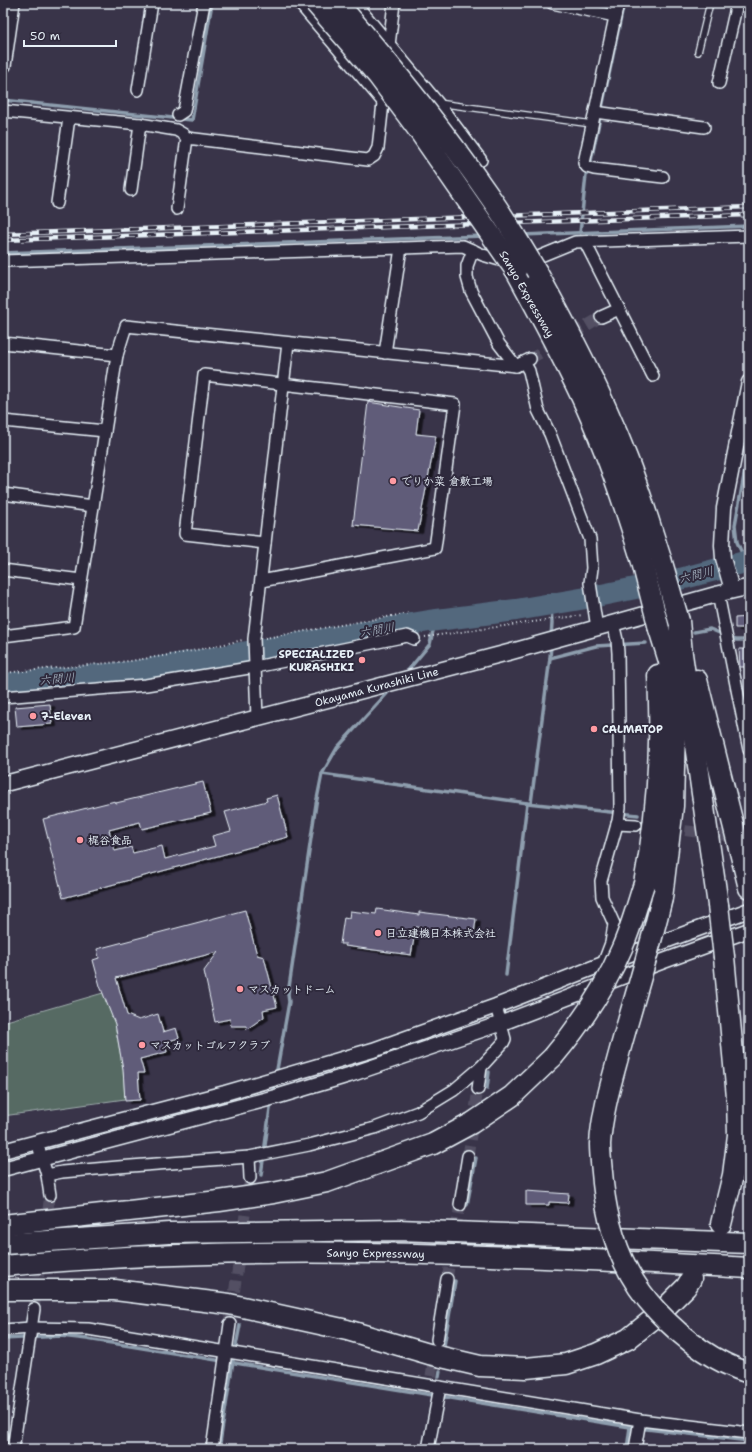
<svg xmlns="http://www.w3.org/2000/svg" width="752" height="1452" font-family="'Shantell Sans','Klee One',sans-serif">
<defs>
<filter id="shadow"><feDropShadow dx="4.5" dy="2.5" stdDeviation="0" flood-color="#0009"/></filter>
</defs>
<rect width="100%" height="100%" fill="#393449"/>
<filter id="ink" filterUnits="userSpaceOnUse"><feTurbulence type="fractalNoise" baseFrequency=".025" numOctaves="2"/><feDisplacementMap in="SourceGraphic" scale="8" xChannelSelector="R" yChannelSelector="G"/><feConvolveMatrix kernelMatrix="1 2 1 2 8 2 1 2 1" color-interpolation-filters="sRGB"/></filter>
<g filter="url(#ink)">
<path fill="#576a63" stroke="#a0aeae" d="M103 993 115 1024 123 1069 125 1099 3 1116V1022Z"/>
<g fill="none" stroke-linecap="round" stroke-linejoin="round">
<g stroke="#8e9eae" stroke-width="3.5">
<path d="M3 100 192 120 212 3"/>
<path d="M580 233 586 175 591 161 624 3"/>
<path d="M522 235 749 226"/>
<path d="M3 253 484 236"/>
<path d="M746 562 737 542 735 525 749 448"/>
<path d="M551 604 552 623 551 637"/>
<path d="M694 632 710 629 724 635"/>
<path d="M729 637 736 640H749"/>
<path d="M550 658 551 645"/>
<path d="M405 674 430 644 433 631 429 621"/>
<path d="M322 774 527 803 638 815"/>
<path d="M531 803 550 658 596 646 646 643"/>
<path d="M506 975 527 803"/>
<path d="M276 1075 289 1002 288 994 316 804 322 774 337 748 391 689"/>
<path d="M487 1088 489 1072"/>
<path d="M272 1095 275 1081"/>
<path d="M261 1175 271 1101"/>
<path d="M467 1205 476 1158"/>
<path d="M3 1339 61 1336 87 1339 630 1427 749 1441"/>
<path d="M444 1346 455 1281"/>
<path d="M235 1351 240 1325"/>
<path d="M439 1377 440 1371"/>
<path d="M219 1449 233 1361"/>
<path d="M627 1449 630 1427"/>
</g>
<path stroke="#52677d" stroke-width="22" d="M3 684 130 672 429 621 516 610 592 597 684 578 749 561"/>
</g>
<g fill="#615b79" stroke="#e8f1f8" filter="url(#shadow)">
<path d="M368 402 419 410 416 434 436 436 418 531 353 525Z"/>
<path d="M749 617V628H735V618Z"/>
<path d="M739 649H749V667H740Z"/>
<path d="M50 704 52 724 17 727 15 707Z"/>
<path d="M203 782 211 813 142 829 140 822 109 830 115 851 131 847 133 853 162 846 165 859 215 846 212 836 231 831 225 812 267 801 266 798 277 795 288 837 63 898 43 819 115 801 116 803Z"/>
<path d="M377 909 419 915V912L476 919 474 934 416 927 411 955 345 946 346 944H340L344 917 349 918 350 911 376 914Z"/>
<path d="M245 910 257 955 264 957 277 1007 263 1010 264 1017 247 1029 246 1026H231L230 1019 215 1022 204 971 218 952 116 978 127 1015 139 1020 158 1014 163 1032 176 1028 179 1038 165 1042 167 1052 140 1059 144 1073H138L140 1100 125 1101 123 1069 115 1024 100 986 93 960 99 958 97 949Z"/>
<path d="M526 1191 569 1194 568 1203 549 1202V1205H526Z"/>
</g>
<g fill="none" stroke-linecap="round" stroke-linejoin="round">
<g stroke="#535063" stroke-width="11" stroke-dasharray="11 5.5" stroke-linecap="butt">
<path d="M530 359 601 317"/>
<path d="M636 825 749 838"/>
<path d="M468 1156 478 1089"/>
<path d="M447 1279 460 1205"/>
<path d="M34 1309 50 1195"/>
<path d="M230 1324 250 1178"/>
<path d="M431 1376 435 1351"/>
</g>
<defs>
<g id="service">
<path d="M698 52 710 3"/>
<path d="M438 103 592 124"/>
</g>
<g id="minor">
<path d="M299 3 383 102"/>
<path d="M355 3 438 103 481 160"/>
<path d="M552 3 615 16"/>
<path d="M618 3 584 163 587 167 594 169 663 177"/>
<path d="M387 62 394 3"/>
<path d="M5 66 14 3"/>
<path d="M719 83 737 3"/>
<path d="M138 90 152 3"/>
<path d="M3 111 140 124 176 130 183 134 187 138 177 209"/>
<path d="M595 112 704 127"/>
<path d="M178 115 184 111 204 3"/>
<path d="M187 138 368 160 374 156 378 148 385 85"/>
<path d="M131 190 140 124"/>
<path d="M57 203 69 118"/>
<path d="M585 242 653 376"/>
<path d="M473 250 467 266V277L471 291 499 344 516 366"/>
<path d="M3 261 463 246 483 255 503 261 526 262 575 242 749 236"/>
<path d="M601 317 619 309"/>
<path d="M3 343 117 355 74 627 3 636"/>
<path d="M385 353 401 248"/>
<path d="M117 355 126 326 516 366 530 359"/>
<path d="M524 362 529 371 538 410 550 434 590 539 592 568 590 583 597 628"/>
<path d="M3 421 105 431"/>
<path d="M3 494 93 506"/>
<path d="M3 570 81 580"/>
<path d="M261 581 435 548 455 404 204 375 185 534 265 543"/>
<path d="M718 594 749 750"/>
<path d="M3 697 146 685 255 667 407 636 414 639"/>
<path d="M257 718 254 639 288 343"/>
<path d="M617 824 636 825"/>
<path d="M603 964 611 943 614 924 602 897 601 881 618 821 620 807 618 653 617 640 613 623"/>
<path d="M478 1089 481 1067"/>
<path d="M37 1142 47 1175 62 1172 118 1167 249 1157 309 1145 375 1128 418 1112 454 1090 481 1067 503 1043 505 1039 496 1006"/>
<path d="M249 1157 250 1178"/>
<path d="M47 1175 50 1195"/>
<path d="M460 1205 468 1156"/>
<path d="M3 1330 31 1328 88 1329 640 1420 749 1433"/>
<path d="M437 1340 447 1279"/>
<path d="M13 1449 34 1309"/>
<path d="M212 1449 230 1324"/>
<path d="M428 1449 440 1387"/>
<path d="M635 1449 640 1420"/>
</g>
<g id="tertiary">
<path d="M732 590 723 558 722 545 724 508 749 382"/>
<path d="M3 1151 225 1093 373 1050 496 1006 603 964 749 910"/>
<path d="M3 1169 279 1096 349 1075 502 1023 661 962 749 930"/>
</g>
<g id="secondary">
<path id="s1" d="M3 784 510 652 718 594 749 587"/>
</g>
<g id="motorway">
<path d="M516 271C539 313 561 354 581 396 606 449 625 506 642 562"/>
<path d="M537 272C570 332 602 393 627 458 640 491 650 525 661 559"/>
<path d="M679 621 682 654 718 905"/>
<path d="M659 629 669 661 675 728 673 806 662 898"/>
<path d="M697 680 749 888"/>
<path d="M644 884C653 837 658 790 659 742 660 720 659 697 658 675"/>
<path d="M721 1224 733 1175 738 1135 737 1097 724 957"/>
<path d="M3 1225 219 1201 273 1193 327 1182 433 1144 472 1123 512 1096 553 1057"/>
<path d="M3 1244 169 1233 398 1230 749 1243"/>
<path id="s2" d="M3 1266C251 1242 501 1255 749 1268"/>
<path d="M3 1290H115L229 1304 347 1330 429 1354 480 1366 526 1368 566 1364 596 1354 628 1339 658 1315 686 1287 691 1279"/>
</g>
</defs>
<use href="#service" stroke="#e8f1f8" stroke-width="8"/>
<use href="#minor" stroke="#e8f1f8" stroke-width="14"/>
<use href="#tertiary" stroke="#e8f1f8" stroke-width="17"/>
<use href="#secondary" stroke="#e8f1f8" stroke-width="18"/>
<use href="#motorway" stroke="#e8f1f8" stroke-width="23"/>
<g stroke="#e8f1f8" stroke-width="2" stroke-dasharray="1 3" stroke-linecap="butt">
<path d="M425 637 583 615"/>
<path d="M265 638 410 613"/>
<path d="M3 673 130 661 182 653 243 640"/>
</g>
<use href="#service" stroke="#2f2a3d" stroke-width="5.5"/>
<use href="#minor" stroke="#2f2a3d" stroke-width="11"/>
<use href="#tertiary" stroke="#2f2a3d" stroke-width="14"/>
<use href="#secondary" stroke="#2f2a3d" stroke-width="15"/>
<use href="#motorway" stroke="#2f2a3d" stroke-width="20"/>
<defs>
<g id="rail">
<path d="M3 234 749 207"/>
<path d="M3 240 749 215"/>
</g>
</defs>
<use href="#rail" stroke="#e8f1f8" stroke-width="4.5"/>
<use href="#rail" stroke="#2f2a3d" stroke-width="3" stroke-dasharray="9" stroke-linecap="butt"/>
<defs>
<g id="motorway-bridge">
<path d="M315 3 378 76 419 131 516 271"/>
<path d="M338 3C392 66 443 129 490 197 507 221 522 247 537 272"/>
<path d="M661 559 679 621"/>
<path d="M642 562 659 629"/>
<path d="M662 898C650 949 634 999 620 1050 612 1080 602 1112 600 1144 600 1157 602 1170 603 1183 608 1231 624 1276 657 1311 682 1338 714 1362 749 1373"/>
<path d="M718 905 724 957"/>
<path d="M553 1057C581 1024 605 988 622 948 631 928 637 905 644 884"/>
</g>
</defs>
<use href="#motorway-bridge" stroke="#e8f1f8" stroke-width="23" stroke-linecap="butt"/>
<use href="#motorway-bridge" stroke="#2f2a3d" stroke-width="20"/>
</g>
</g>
<g fill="#ff9aa2" stroke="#2f2a3d" stroke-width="1.5">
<circle cx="393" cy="481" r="4"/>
<circle cx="362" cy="660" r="4"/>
<circle cx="33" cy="716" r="4"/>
<circle cx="594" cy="729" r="4"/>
<circle cx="80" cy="840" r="4"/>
<circle cx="378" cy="933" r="4"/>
<circle cx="240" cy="989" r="4"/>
<circle cx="142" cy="1045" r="4"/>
</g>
<g text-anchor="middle" stroke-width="4" stroke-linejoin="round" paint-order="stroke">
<g font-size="11" fill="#e8f1f8" stroke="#2f2a3d">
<text transform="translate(527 294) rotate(60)" y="4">Sanyo Expressway</text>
<text dy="4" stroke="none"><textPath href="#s1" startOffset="386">Okayama Kurashiki Line</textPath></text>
<text dy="4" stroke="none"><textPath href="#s2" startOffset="373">Sanyo Expressway</textPath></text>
</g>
<g font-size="11" font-weight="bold" fill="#e8f1f8" stroke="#2f2a3d" text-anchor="start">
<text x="401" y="485">でりか菜 倉敷工場</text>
<text x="354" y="658" text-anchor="end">SPECIALIZED<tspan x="354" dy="13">KURASHIKI</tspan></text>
<text x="41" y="720">7-Eleven</text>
<text x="602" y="733">CALMATOP</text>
<text x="88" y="844">梶谷食品</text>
<text x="386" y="937">日立建機日本株式会社</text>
<text x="248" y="993">マスカットドーム</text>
<text x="150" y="1049">マスカットゴルフクラブ</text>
</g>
<g font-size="12" font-style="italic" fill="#acbac7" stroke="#2f2a3d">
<text transform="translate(696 575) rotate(-14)" y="4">六間川</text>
<text transform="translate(377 630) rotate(-10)" y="4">六間川</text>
<text transform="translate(57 679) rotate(-5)" y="4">六間川</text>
</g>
</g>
<rect width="752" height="1452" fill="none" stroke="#2f2a3d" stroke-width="16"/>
<rect x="8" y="8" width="736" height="1436" fill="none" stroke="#e8f1f8" stroke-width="1.5" filter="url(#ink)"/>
<path d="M24 40v6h92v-6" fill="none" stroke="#e8f1f8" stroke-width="2"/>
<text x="30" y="40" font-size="12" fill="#e8f1f8" stroke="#2f2a3d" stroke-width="3" paint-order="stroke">50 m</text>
</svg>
